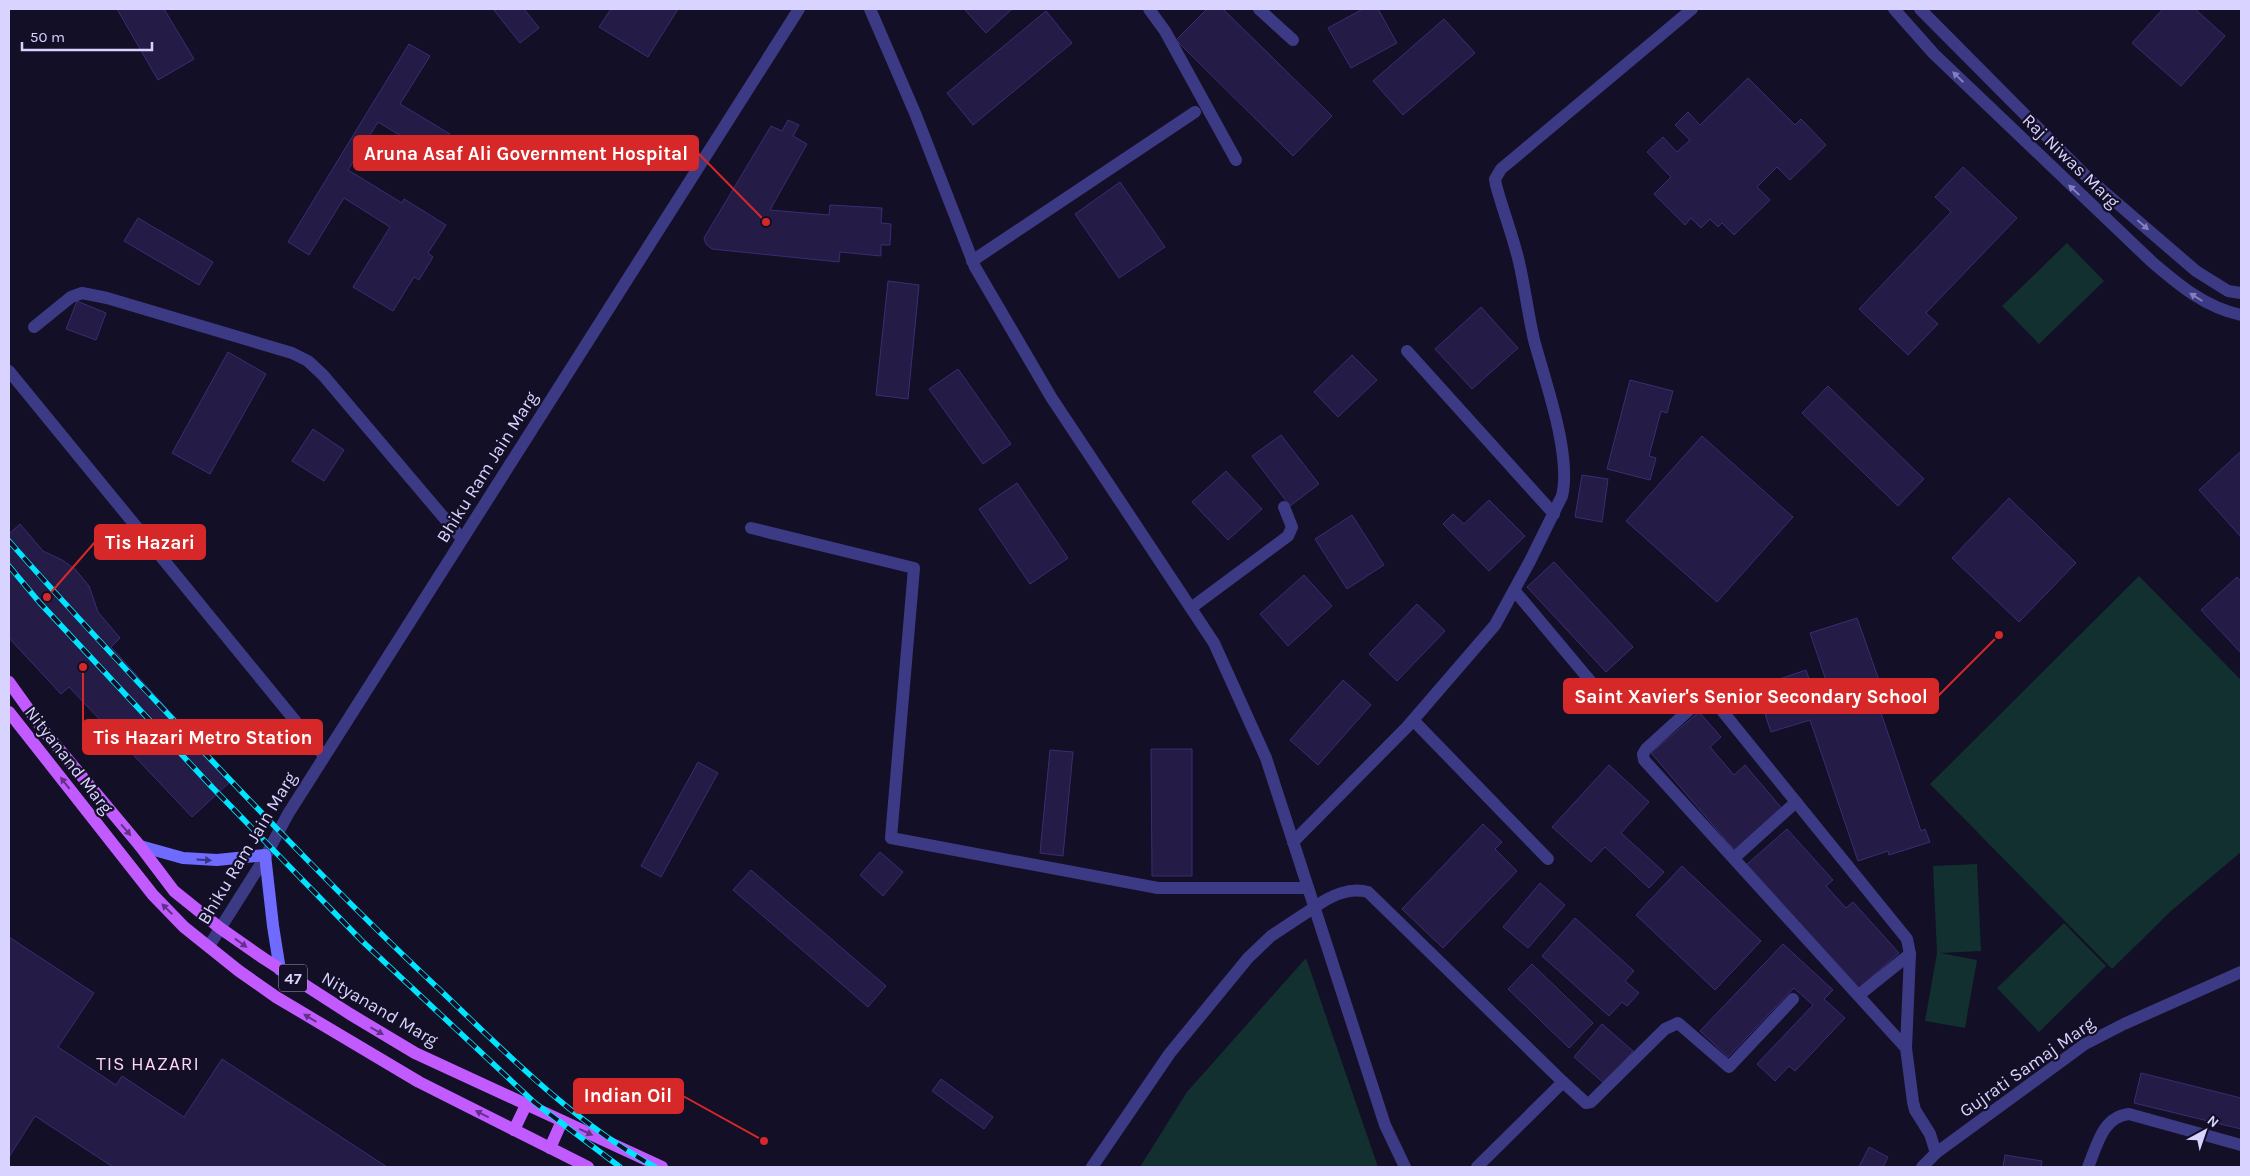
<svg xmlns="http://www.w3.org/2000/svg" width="2250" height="1176" font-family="Karla,sans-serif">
<rect width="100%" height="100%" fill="#130f26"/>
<g fill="#12302f">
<path d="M2067 243 2104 281 2039 344 2002 306Z"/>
<path d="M2139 576 2241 680V852L2171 911 2112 969 1930 784Z"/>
<path d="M1977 864 1981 951 1940 953 1977 960 1965 1028 1925 1021 1937 953 1933 866Z"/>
<path d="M2064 923 2106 966 2039 1032 1997 988Z"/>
<path d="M1306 958 1378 1167H1140L1187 1092Z"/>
</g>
<g fill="#241b47" stroke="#3b2d73">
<path d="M117 9H164L194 59 158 80Z"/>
<path d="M493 9H524L539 28 520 43Z"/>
<path d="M611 9H678L648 57 599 27Z"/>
<path d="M964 9H1012L986 33Z"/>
<path d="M1207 9H1223L1332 116 1293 156 1176 40Z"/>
<path d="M1363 9H1378L1397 43 1351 68 1328 28Z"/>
<path d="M2163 9H2195L2225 36 2181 86 2132 43Z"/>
<path d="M1046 11 1072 43 973 125 947 93Z"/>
<path d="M1444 19 1475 53 1403 115 1373 81Z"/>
<path d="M409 44 430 56 400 104 450 134 436 157 378 122 348 170 402 203 404 199 446 225 428 253 433 257 419 280 414 277 393 311 353 287 390 227 344 198 309 255 288 242Z"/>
<path d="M1748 78 1795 125 1801 119 1826 145 1790 180 1777 167 1757 187 1770 200 1734 235 1722 223 1718 227 1710 219 1701 228 1691 218 1685 225 1654 194 1671 177 1647 152 1663 137 1677 152 1690 140 1675 125 1688 112 1700 125Z"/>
<path d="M788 120 799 125 793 136 807 144 770 210 829 215 830 205 882 208 881 223 891 224 890 245H881V256L840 252 839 262 712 249 706 244 704 238 771 126 782 131Z"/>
<path d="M1963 167 2017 218 1926 313 1938 324 1908 355 1859 309 1951 212 1935 197Z"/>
<path d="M1120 182 1165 247 1119 278 1075 214Z"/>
<path d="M138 218 213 262 199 285 124 241Z"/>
<path d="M888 281 919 285 908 399 876 395Z"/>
<path d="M77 301 106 313 96 340 66 329Z"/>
<path d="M1481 307 1518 348 1472 389 1435 349Z"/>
<path d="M228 352 266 374 210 474 172 453Z"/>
<path d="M1352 355 1377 380 1338 417 1314 392Z"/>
<path d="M958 369 1011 444 983 464 929 389Z"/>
<path d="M1630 380 1673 391 1667 413 1661 411 1649 456 1656 458 1650 480 1607 469Z"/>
<path d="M1828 386 1924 479 1898 506 1802 413Z"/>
<path d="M313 429 344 450 324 481 292 461Z"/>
<path d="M1281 435 1319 484 1290 506 1252 456Z"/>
<path d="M1702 436 1793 517 1717 602 1626 521Z"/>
<path d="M2241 451V537L2199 490Z"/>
<path d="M1226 471 1262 509 1228 540 1192 502Z"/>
<path d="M1582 475 1608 479 1602 522 1575 517Z"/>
<path d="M1017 483 1068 558 1030 584 979 509Z"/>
<path d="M2009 498 2076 563 2019 622 1952 558Z"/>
<path d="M1489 500 1525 536 1489 571 1443 524 1453 514 1464 524Z"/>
<path d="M1352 515 1384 565 1347 589 1315 539Z"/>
<path d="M20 524 43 551 62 560 75 569 89 586 98 612 120 638 111 647 232 780 192 817 69 687 61 694 9 638V531L10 533Z"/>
<path d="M1554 562 1633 647 1606 672 1527 587Z"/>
<path d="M1304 575 1332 606 1288 646 1260 614Z"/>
<path d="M2237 577 2241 581V653L2201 610Z"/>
<path d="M1417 604 1445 631 1397 681 1369 654Z"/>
<path d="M1857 618 1880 683 1887 681 1892 696 1877 701 1921 831 1925 829 1930 842 1889 855 1888 851 1858 861 1810 720 1771 732 1756 687 1806 670 1818 706 1833 701 1810 633Z"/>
<path d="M1343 680 1371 705 1318 765 1290 740Z"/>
<path d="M1699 712 1721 737 1710 747 1734 775 1745 765 1785 812 1737 853 1651 753Z"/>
<path d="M1151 749H1192V876H1152Z"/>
<path d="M1050 750 1073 752 1063 856 1040 853Z"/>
<path d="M698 762 718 773 661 877 641 866Z"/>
<path d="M1609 765 1649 802 1621 833 1664 872 1649 888 1605 847 1591 862 1552 827Z"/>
<path d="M1483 824 1502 842 1495 849 1517 871 1443 948 1402 909Z"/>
<path d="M1787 829 1833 880 1826 886 1846 908 1853 902 1899 953 1858 989 1746 865Z"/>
<path d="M880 852 903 872 883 896 860 875Z"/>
<path d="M1682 866 1761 941 1715 990 1636 915Z"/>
<path d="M751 870 886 986 868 1007 733 890Z"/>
<path d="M1540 883 1565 905 1528 948 1503 927Z"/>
<path d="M1575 918 1634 971 1625 981 1639 993 1627 1006 1622 1002 1609 1016 1542 956Z"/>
<path d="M9 937 94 993 58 1047 116 1085 122 1076 184 1117 222 1059 387 1167H113L35 1116 9 1157Z"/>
<path d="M1783 944 1833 990 1824 999 1845 1018 1795 1071 1789 1066 1775 1081 1757 1064 1813 1005 1794 988 1728 1057 1700 1031Z"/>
<path d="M1532 964 1593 1023 1569 1048 1508 989Z"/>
<path d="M1602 1024 1633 1051 1605 1084 1574 1057Z"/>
<path d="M2141 1073 2241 1098V1129L2134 1103Z"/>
<path d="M941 1079 993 1117 984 1129 932 1091Z"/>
<path d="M1869 1147 1888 1157 1883 1167H1859Z"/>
<path d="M2005 1155 2042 1161 2041 1167H2003Z"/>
</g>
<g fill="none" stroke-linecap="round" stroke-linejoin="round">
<g stroke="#3d3a85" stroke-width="12">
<path d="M1149 9 1165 31 1236 160"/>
<path d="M1259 9 1293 40"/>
<path d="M972 261 1195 112"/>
<path d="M34 327 71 297 82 293 107 298 292 353 308 361 323 375 462 539"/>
<path d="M1407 351 1554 514"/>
<path d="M9 371 324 756"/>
<path d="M751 528 914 568 891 838 1158 888H1308"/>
<path d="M1514 590 1592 683"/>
<path d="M1191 608 1288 536 1292 527 1284 507"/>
<path d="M1413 720 1548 859"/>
<path d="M1293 842 1407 727 1495 625 1530 561 1562 496C1572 455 1545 381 1534 340 1528 314 1525 288 1519 262 1513 236 1503 211 1496 185L1495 179 1501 169 1692 9"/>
<path d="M1734 858 1796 802"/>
<path d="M1315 907C1330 896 1350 887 1368 892L1563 1082 1477 1167"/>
<path d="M1859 995 1910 954"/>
<path d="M1906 1048 1644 760 1643 754 1646 749 1699 701 1707 699 1715 702 1907 939 1910 954 1906 1048 1913 1102 1915 1110 1930 1134 1936 1153"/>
<path d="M1563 1082 1586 1103 1591 1102 1665 1029 1678 1023 1729 1067 1793 999"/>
<path d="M2088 1167C2097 1146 2102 1117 2129 1114L2241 1145"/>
</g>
<g stroke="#3d3a85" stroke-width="12">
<path d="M870 9 915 113 975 267 1051 397 1214 643 1266 758 1385 1125 1405 1167"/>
<path d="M1894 9 1934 54 2152 262C2180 286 2205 307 2241 315"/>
<path d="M1920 9 2089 179 2196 271 2228 291 2241 293"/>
<path d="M209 946 264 859 288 814 799 9"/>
<path d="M1092 1167 1170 1053 1248 958 1271 936 1315 907"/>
<path d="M1922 1167 1936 1153 2085 1044 2124 1024 2241 972"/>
</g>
<path stroke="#6f6bff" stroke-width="12" d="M140 846 183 858 217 860 265 855 273 926 280 970"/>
<g stroke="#c25bff" stroke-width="12">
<path d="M9 682 44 731 140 846 174 891 220 928 263 958 350 1014 415 1053 662 1167"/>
<path d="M9 712 153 895 184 927 239 971 276 997 419 1082 588 1167"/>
<path d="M514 1130 526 1105"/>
<path d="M550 1148 562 1121"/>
</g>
<defs>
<g id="rail">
<path d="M9 541C65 605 123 666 181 728 265 817 349 905 439 989 506 1053 573 1122 655 1167"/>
<path d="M9 566 40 603 211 786 362 941 535 1103 620 1167"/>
</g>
</defs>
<use href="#rail" stroke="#00e5ff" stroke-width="5.5"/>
<use href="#rail" stroke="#130f26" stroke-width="4" stroke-dasharray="11" stroke-linecap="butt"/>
</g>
<defs><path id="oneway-solid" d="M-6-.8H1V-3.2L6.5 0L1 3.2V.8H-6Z" transform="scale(1.25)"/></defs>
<g fill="#837fbc">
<use href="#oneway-solid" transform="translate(1958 77) rotate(-136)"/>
<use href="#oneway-solid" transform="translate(2074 190) rotate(-137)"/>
<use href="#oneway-solid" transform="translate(2143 225) rotate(41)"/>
<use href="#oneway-solid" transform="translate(2196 297) rotate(-148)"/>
</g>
<g fill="#623188">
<use href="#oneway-solid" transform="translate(65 783) rotate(-128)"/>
<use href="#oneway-solid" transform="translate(126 830) rotate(49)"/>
<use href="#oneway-solid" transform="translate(167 909) rotate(-135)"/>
<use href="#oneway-solid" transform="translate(241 943) rotate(36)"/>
<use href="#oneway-solid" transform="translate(310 1018) rotate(-149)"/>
<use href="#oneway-solid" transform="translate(377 1031) rotate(30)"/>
<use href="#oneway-solid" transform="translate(482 1114) rotate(-153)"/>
<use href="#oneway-solid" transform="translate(586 1132) rotate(25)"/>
</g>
<use fill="#38347d" href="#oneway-solid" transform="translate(204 860) rotate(4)"/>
<g text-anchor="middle" stroke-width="4.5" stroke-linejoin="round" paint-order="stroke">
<rect fill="#130f26" stroke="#9e99be" stroke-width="1" x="279" y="964.5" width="28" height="27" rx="4"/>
<g font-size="16" font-weight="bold" fill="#d9d4ff">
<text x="293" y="984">47</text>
</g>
<g font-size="18" fill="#d9d4ff" stroke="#130f26">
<text transform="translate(2071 161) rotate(44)" y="6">Raj Niwas Marg</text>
<text transform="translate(487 467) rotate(-58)" y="6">Bhiku Ram Jain Marg</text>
<text transform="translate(69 760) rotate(52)" y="6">Nityanand Marg</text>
<text transform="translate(247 848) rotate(-59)" y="6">Bhiku Ram Jain Marg</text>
<text transform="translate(380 1009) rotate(30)" y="6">Nityanand Marg</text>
<text transform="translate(2027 1067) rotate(-35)" y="6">Gujrati Samaj Marg</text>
</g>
<g font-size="19" letter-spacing="1" fill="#ffd6f0" stroke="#130f26">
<text x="148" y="1070">TIS HAZARI</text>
</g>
</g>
<path fill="none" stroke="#d62828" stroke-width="2" d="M766 222L698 153M47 597L95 542M1999 635L1938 696M83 667L83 737M764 1141L683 1096"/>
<g fill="#d62828" stroke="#130f26" stroke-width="2">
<circle cx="766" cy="222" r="5"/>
<circle cx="47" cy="597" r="5"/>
<circle cx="1999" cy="635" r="5"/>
<circle cx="83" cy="667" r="5"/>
<circle cx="764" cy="1141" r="5"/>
</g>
<g fill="#d62828" stroke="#d62828" stroke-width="2">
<rect x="354" y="136" width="344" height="34" rx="5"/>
<rect x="95" y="525" width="110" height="34" rx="5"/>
<rect x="1564" y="679" width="374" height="34" rx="5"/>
<rect x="83" y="720" width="239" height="34" rx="5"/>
<rect x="574" y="1079" width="109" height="34" rx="5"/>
</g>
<g font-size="19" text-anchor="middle" font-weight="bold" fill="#fff">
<text x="526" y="160">Aruna Asaf Ali Government Hospital</text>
<text x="150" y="549">Tis Hazari</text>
<text x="1751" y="703">Saint Xavier's Senior Secondary School</text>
<text x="203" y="744">Tis Hazari Metro Station</text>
<text x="628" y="1102">Indian Oil</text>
</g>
<rect width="2250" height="1176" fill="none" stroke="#d9d4ff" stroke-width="20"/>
<g transform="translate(2205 1131) rotate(40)" stroke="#130f26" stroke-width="4" paint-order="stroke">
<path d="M0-4L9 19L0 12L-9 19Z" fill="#d9d4ff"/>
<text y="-8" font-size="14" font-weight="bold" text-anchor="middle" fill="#d9d4ff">N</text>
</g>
<path d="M22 42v8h130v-8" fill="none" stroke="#d9d4ff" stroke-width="2.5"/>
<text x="30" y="42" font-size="15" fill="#d9d4ff" stroke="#130f26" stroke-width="4" paint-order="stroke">50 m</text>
</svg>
